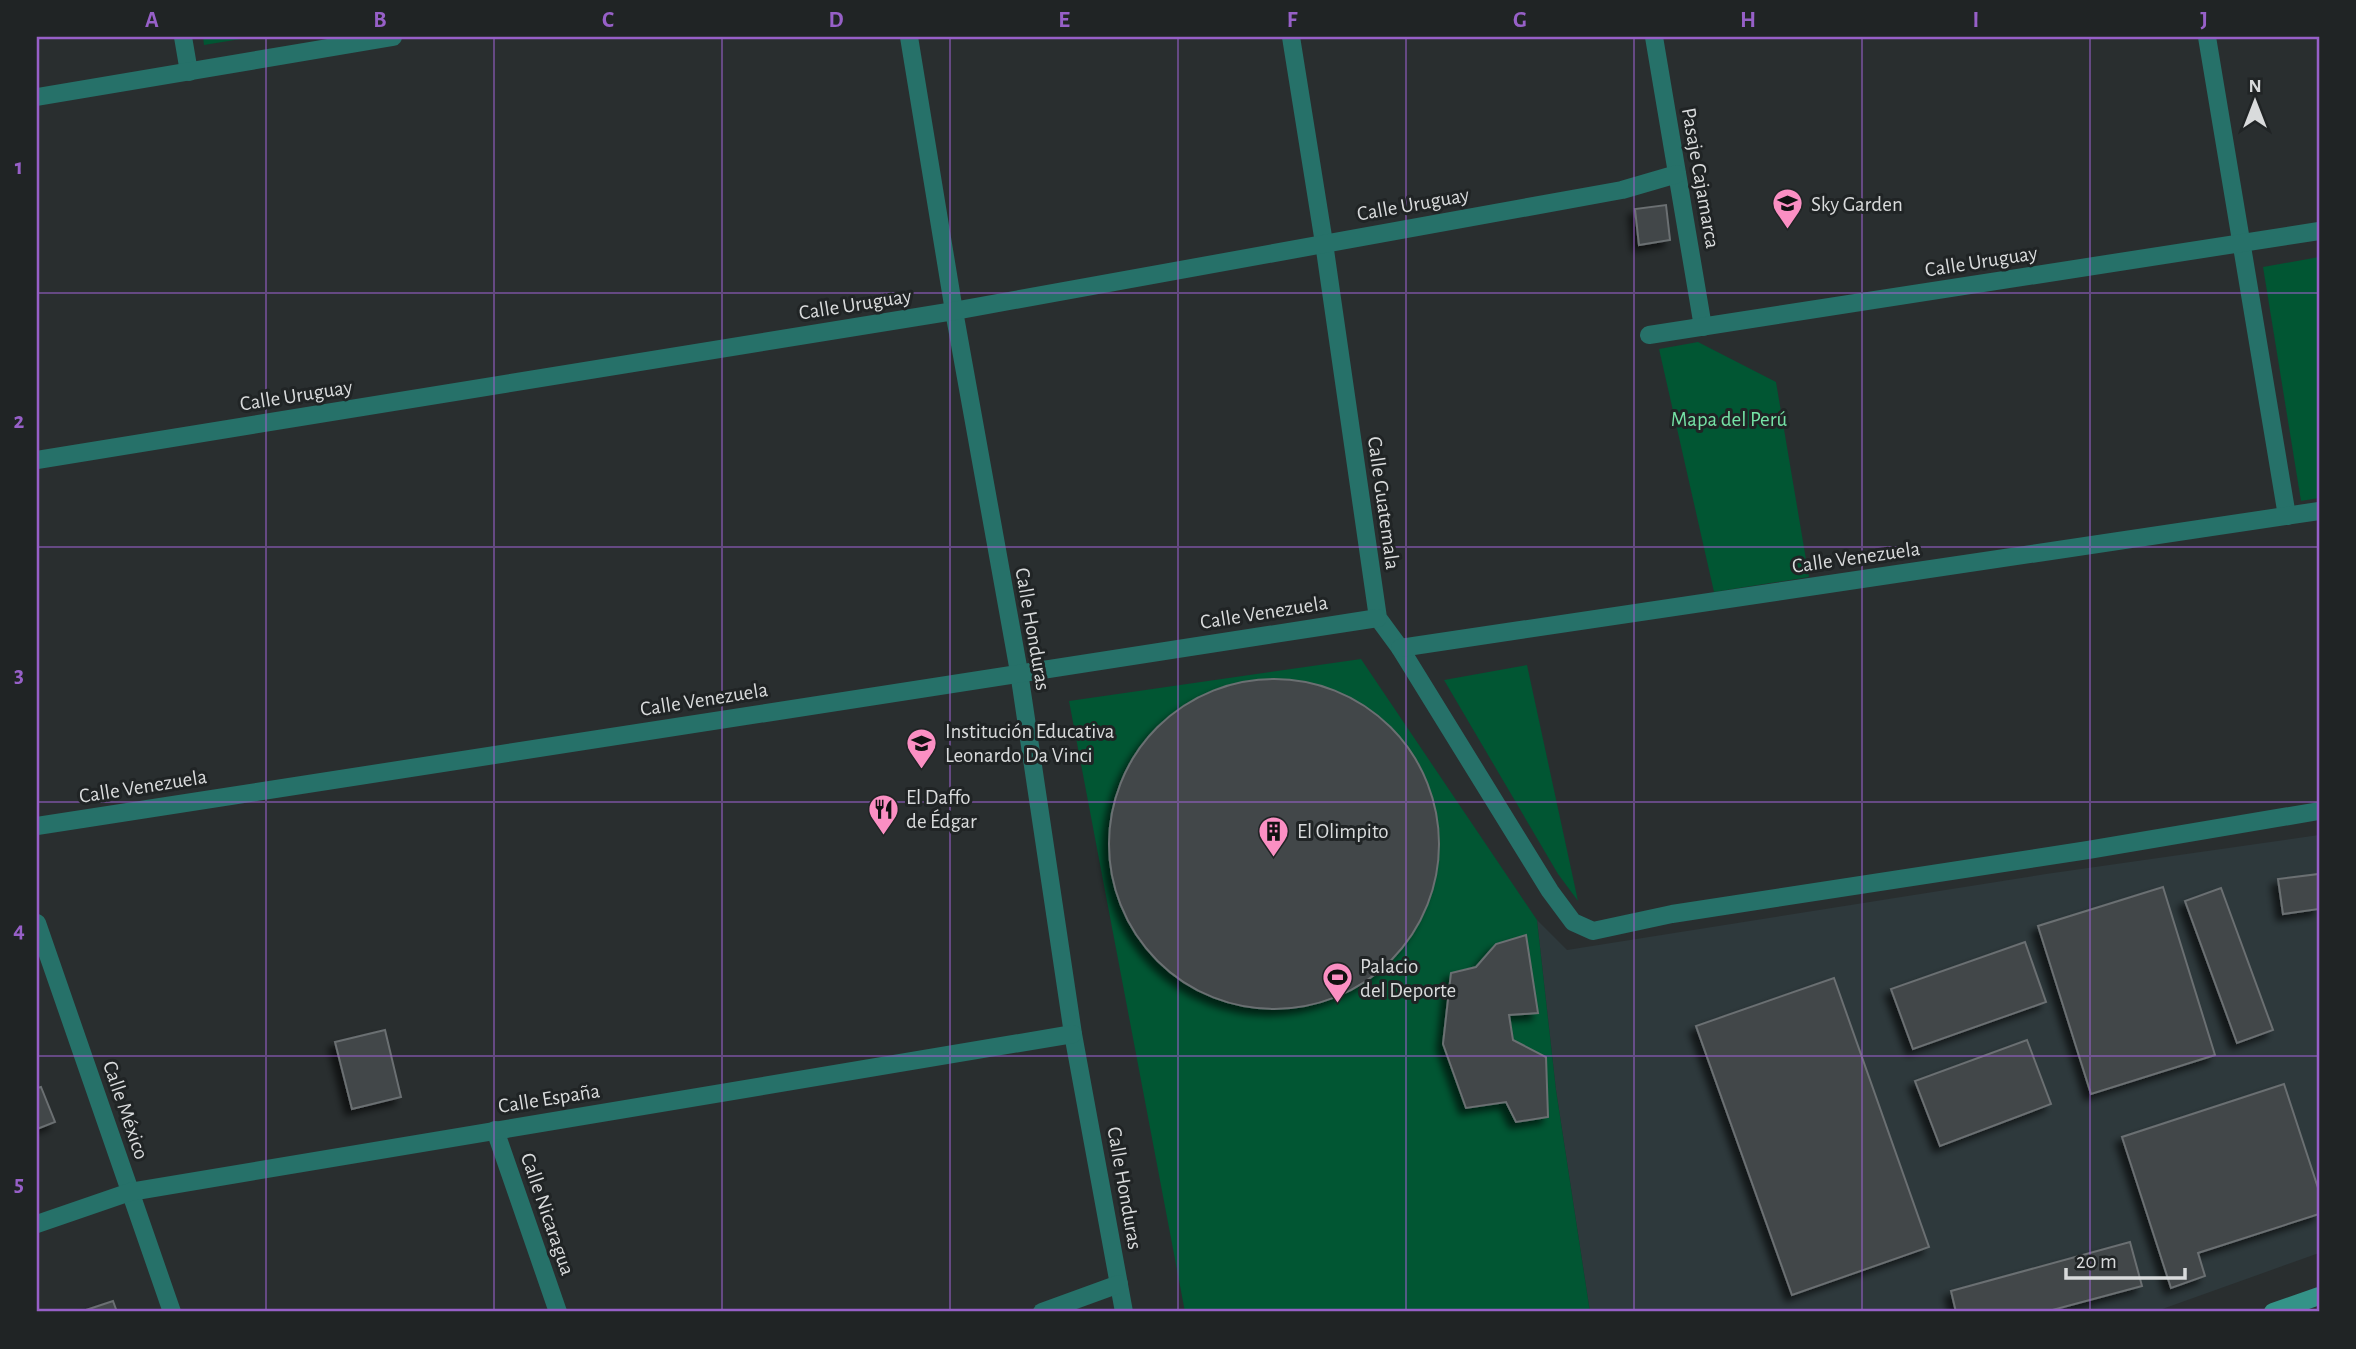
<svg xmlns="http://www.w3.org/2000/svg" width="2356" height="1349" font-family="'Alegreya Sans',sans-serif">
<defs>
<filter id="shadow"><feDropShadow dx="-6" dy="6" stdDeviation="3.5" flood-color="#0009"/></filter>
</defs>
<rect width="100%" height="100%" fill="#292e2f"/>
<path fill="#2e393c" d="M2319 835V1253L2154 1312H1590L1556 1090 1537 920 1567 950 2046 874Z"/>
<g fill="#015633">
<path d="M203 37H253L204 45Z"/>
<path d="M2319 257V498L2301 501 2263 267Z"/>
<path d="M1698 342 1776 382 1809 577 1714 592 1659 349Z"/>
<path d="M1361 659 1537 920 1556 1090 1590 1312H1185L1069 701Z"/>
<path d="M1527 665 1578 901 1558 874 1444 680Z"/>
</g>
<g fill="#424648" stroke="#6b6f72" stroke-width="2" filter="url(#shadow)">
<path d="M1666 205 1670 240 1639 245 1635 209Z"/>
<circle cx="1274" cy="844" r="165"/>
<path d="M2319 874V909L2283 914 2278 879Z"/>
<path d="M2163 887 2215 1055 2091 1094 2038 926Z"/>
<path d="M2221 888 2273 1030 2237 1043 2185 901Z"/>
<path d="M1526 935 1538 1013 1509 1015 1513 1040 1546 1057 1548 1117 1516 1122 1506 1102 1466 1108 1443 1044 1451 973 1476 967 1496 944Z"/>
<path d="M2025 942 2046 1002 1913 1049 1891 989Z"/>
<path d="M1834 978 1929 1247 1792 1295 1696 1026Z"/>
<path d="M385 1030 401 1097 352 1109 335 1042Z"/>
<path d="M2027 1040 2051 1104 1940 1146 1915 1081Z"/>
<path d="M2284 1084 2319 1191V1214L2198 1253 2205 1276 2171 1288 2122 1137Z"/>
<path d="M41 1087 55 1122 37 1129V1088Z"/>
<path d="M2130 1242 2142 1286 2045 1312H1956L1951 1291Z"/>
<path d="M113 1301 117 1312H80Z"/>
</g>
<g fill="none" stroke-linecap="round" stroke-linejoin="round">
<g stroke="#267169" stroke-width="18">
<path d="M183 37 189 72"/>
<path d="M909 37 954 311 1019 672 1073 1034 1124 1312"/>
<path d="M1291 37 1324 243 1378 618 1400 648 1550 891 1573 922 1593 931 1672 914 2088 850 2319 811"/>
<path d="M1654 37 1703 327"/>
<path d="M2207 37 2287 516"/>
<path d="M37 97 393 37"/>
<path d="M1649 335 2319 231"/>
<path d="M37 460 954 311 1622 190 1677 174"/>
<path d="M1400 648 2319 511"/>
<path d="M37 826 1378 618"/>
<path d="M37 923 172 1312"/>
<path d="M495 1130 558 1312"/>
<path d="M37 1224 130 1192 1073 1034"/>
<path d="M1042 1312 1119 1284"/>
</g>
<path stroke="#349388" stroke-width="18" d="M2273 1312 2319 1296"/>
</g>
<path fill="none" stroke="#9760c8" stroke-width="2" stroke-opacity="0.55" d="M266 37V1312M494 37V1312M722 37V1312M950 37V1312M1178 37V1312M1406 37V1312M1634 37V1312M1862 37V1312M2090 37V1312M37 293H2319M37 547H2319M37 802H2319M37 1056H2319"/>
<defs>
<symbol id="school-pin" viewBox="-11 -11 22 30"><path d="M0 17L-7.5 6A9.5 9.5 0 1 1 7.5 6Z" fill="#fb8fc3" stroke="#202425"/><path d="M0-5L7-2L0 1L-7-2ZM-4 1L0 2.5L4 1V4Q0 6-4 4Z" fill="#111"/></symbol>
<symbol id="restaurant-pin" viewBox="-11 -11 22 30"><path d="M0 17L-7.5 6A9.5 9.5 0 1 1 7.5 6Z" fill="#fb8fc3" stroke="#202425"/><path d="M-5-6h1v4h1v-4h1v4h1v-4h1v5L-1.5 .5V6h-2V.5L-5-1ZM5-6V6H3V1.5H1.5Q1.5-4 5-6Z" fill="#111"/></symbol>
<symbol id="building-pin" viewBox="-11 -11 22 30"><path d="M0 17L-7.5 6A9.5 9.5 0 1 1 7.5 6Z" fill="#fb8fc3" stroke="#202425"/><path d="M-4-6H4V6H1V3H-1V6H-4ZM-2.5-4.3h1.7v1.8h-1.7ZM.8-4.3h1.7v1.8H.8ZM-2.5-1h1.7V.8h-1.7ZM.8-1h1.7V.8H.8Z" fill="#111"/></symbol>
<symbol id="stadium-pin" viewBox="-11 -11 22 30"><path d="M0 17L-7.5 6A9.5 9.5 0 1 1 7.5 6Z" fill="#fb8fc3" stroke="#202425"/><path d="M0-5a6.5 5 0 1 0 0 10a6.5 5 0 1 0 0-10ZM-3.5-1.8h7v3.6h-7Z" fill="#111"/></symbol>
</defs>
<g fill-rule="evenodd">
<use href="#school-pin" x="1770" y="186" width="35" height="47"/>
<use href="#school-pin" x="904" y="726" width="35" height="47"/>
<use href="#restaurant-pin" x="866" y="792" width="35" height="47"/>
<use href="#building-pin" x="1256" y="814" width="35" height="47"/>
<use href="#stadium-pin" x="1320" y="960" width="35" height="47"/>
</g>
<g text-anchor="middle" stroke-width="6" stroke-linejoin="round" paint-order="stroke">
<g font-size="21" fill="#d9dbdc" stroke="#202425">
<text transform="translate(1701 178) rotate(80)" y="7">Pasaje Cajamarca</text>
<text transform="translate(1413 204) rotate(-10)" y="7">Calle Uruguay</text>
<text transform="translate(1981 261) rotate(-9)" y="7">Calle Uruguay</text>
<text transform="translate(855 304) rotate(-9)" y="7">Calle Uruguay</text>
<text transform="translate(296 395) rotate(-9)" y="7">Calle Uruguay</text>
<text transform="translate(1384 503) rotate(82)" y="7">Calle Guatemala</text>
<text transform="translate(1856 557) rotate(-8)" y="7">Calle Venezuela</text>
<text transform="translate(1264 612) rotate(-9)" y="7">Calle Venezuela</text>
<text transform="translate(1033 629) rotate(80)" y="7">Calle Honduras</text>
<text transform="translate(704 699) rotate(-9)" y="7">Calle Venezuela</text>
<text transform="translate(143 786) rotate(-9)" y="7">Calle Venezuela</text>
<text transform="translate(549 1098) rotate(-9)" y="7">Calle España</text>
<text transform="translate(126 1110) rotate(71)" y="7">Calle México</text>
<text transform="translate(1125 1188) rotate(80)" y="7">Calle Honduras</text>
<text transform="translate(548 1214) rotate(71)" y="7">Calle Nicaragua</text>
</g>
<g font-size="21" fill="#d9dbdc" stroke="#202425" text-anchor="start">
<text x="1811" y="211">Sky Garden</text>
<text x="945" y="738">Institución Educativa<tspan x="945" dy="24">Leonardo Da Vinci</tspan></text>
<text x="906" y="804">El Daffo<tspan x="906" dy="24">de Édgar</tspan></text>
<text x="1297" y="838">El Olimpito</text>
<text x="1360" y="973">Palacio<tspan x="1360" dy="24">del Deporte</tspan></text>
</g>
<g font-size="21" fill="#75e3a6" stroke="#202425">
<text x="1729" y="426">Mapa del Perú</text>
</g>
</g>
<rect width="2356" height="1349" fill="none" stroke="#202425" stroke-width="77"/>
<g transform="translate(2255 102)" stroke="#202425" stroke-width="5" paint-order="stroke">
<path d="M0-5L12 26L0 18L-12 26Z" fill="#d9dbdc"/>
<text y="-10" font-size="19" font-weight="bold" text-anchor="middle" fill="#d9dbdc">N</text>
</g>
<path d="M2066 1268v10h119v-10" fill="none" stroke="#d9dbdc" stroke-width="3.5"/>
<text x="2076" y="1268" font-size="21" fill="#d9dbdc" stroke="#202425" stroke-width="5" paint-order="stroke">20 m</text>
<rect x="38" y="38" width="2280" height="1272" fill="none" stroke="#9760c8" stroke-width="2.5"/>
<g font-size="23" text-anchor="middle" font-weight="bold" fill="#9760c8">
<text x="152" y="27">A</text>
<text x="380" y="27">B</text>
<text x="608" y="27">C</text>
<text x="836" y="27">D</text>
<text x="1064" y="27">E</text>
<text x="1292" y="27">F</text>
<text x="1520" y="27">G</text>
<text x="1748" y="27">H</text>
<text x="1976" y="27">I</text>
<text x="2204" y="27">J</text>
<text x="19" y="174">1</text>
<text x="19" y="428">2</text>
<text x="19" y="682">3</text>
<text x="19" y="937">4</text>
<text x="19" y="1191">5</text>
</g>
</svg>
